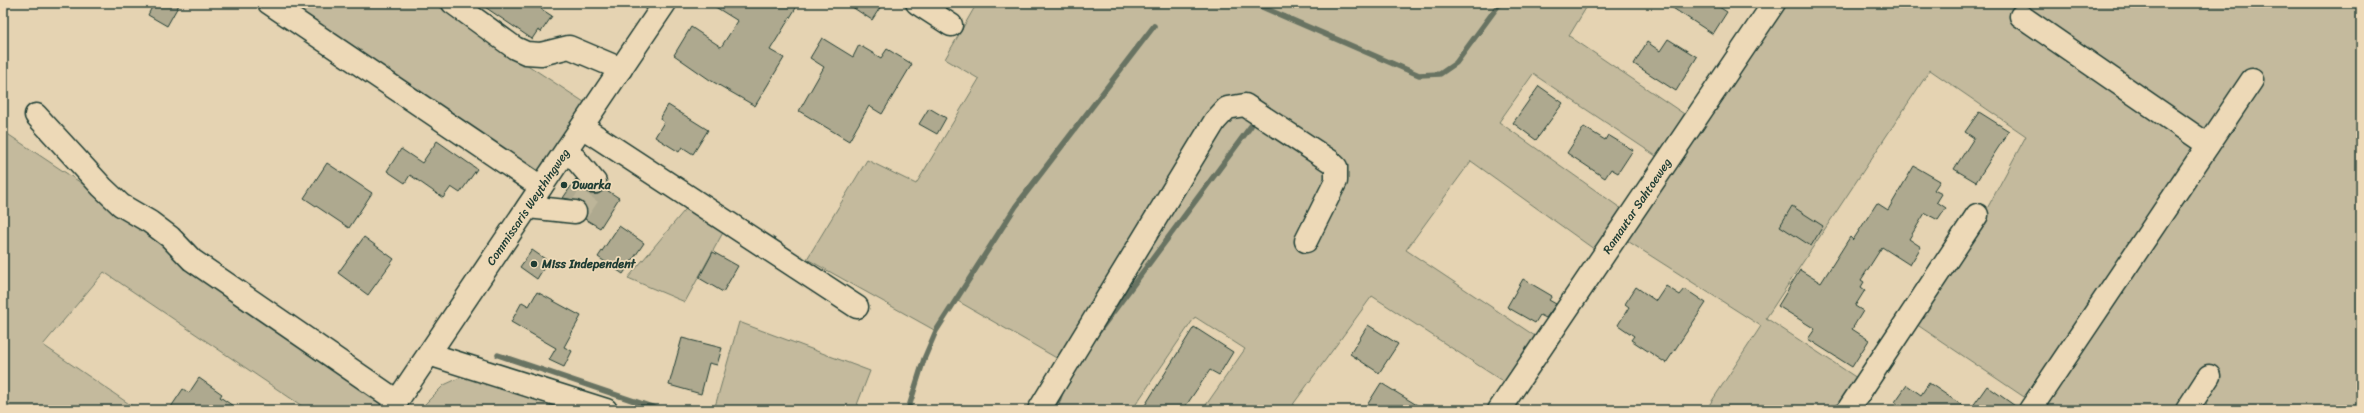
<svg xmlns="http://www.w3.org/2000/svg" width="2364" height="413" font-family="Sriracha,sans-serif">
<rect width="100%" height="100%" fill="#e5d3b2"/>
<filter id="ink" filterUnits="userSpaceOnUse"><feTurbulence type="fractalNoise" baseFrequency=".025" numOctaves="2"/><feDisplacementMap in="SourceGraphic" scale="8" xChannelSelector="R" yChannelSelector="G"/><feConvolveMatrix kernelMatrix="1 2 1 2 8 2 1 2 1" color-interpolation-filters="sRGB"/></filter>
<g filter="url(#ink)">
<g fill="#c4ba9d" stroke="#727c68">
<path d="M279 3H433L587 104 538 177Z"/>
<path d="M977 3H1589L1569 36 1693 120 1665 162 1533 74 1499 122 1626 212 1598 252 1471 161 1406 250 1541 340 1510 386 1372 296 1289 410H1212L1206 405 1245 349 1195 317 1132 410H1055L1066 376 1072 367 956 300 936 331 807 259 867 160 916 184 979 79 945 59Z"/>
<path d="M1786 3H2361V410H2037L2030 401 1913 322 1982 218 2026 136 1930 70 1766 318 1860 380 1840 410H1706L1761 326 1626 240Z"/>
<path d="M3 131 391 389 377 410H308L104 272 43 345 138 410H3Z"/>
<path d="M689 205 726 227 685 302 628 278Z"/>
<path d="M739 322 870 371 855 410H714Z"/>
<path d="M468 374 581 410H419L444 385Z"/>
</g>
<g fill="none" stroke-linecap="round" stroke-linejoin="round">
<g stroke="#677362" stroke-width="5.5">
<path d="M1253 3 1419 75 1440 74 1456 63 1500 3"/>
<path d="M1099 331 1251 126"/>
<path d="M498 355 661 410"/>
<path d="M908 410 924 359 936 331 1016 206 1154 26"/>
<path d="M1055 410 1061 392"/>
</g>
</g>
<g fill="#aea98f" stroke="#1f3d34">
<path d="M154 3H180L167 26 148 15Z"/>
<path d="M479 3H545L541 9 552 16 541 32 538 30 532 39Z"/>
<path d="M709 3H799L770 50 784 58 755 106 710 80 674 55 691 27 721 47 738 21Z"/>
<path d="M846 3H883L872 20Z"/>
<path d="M1665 3H1713L1727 12 1713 34Z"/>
<path d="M822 38 853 57 859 45 881 58 887 49 912 64 882 114 869 106 849 141 799 111 824 67 810 58Z"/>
<path d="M1668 39 1697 57 1676 91 1634 64 1647 42 1660 51Z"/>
<path d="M1539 86 1563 103 1536 140 1513 123Z"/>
<path d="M668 105 708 130 693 154 682 147 679 152 655 137 664 122 660 119Z"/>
<path d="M929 108 946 118 937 134 919 124Z"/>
<path d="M1979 112 2009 131 1976 182 1954 169 1974 138 1965 132Z"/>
<path d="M1584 127 1605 140 1608 135 1633 150 1618 173 1611 169 1605 178 1567 153Z"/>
<path d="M437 141 477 169 460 193 451 187 443 198 410 175 405 183 387 171 401 149 422 163Z"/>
<path d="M327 163 372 193 349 228 304 198Z"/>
<path d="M1914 166 1940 181 1934 190 1942 194 1937 202 1946 208 1938 220 1925 213 1909 239 1921 247 1910 265 1882 247 1861 280 1864 282 1861 287 1865 290 1855 306 1863 311 1852 329 1869 340 1852 367 1808 339 1815 329 1778 306 1800 270 1821 283 1850 237 1853 240 1877 203 1888 210Z"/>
<path d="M576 179 590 194H598L605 189 619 198 600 228 585 219 587 207 583 202 563 198Z"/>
<path d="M1792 206 1823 226 1811 246 1780 226Z"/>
<path d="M619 226 644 243 623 274 598 257Z"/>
<path d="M364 237 394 259 368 295 338 273Z"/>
<path d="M532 250 548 261 537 279 520 267Z"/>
<path d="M713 252 738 266 723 292 699 278Z"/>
<path d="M1523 279 1552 296 1549 300 1556 304 1546 318 1540 315 1535 323 1507 307Z"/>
<path d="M1666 286 1680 295 1685 289 1706 303 1666 363 1631 340 1634 336 1618 325 1629 307 1625 304 1636 287 1656 301Z"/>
<path d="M537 292 581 316 564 347 572 351 564 367 549 360 556 348 511 322 522 302 529 306Z"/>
<path d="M1368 325 1398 344 1379 373 1350 354Z"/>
<path d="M1194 327 1233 352 1219 375 1210 370 1183 410H1142Z"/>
<path d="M682 338 722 348 717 365 709 363 701 394 669 385Z"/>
<path d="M199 378 222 394 220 397 239 410H169L183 389 189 393Z"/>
<path d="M1381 383 1425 410H1364Z"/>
<path d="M1929 383 1969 410H1906L1895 402 1907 385 1921 395Z"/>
<path d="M1987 386 2018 408V410H1970Z"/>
</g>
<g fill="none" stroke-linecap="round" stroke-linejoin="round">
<path stroke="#bdb599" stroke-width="22" stroke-dasharray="22 11" stroke-linecap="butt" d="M575 212 579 210 594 188 595 182"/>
<defs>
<g id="minor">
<path d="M269 3 541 187"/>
<path d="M453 3 515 48 526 53 541 54 569 47 621 69"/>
<path d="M917 3 951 25"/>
<path d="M2021 16 2208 145"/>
<path d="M36 115 102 187 121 205 150 222 170 237 192 260 397 401"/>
<path d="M582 127 857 307"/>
<path d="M567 149 595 182"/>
<path d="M528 207 575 212"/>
<path d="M429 354 606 410"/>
<path d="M1039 410 1215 121 1227 108 1245 105 1330 161 1336 167V181L1306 241"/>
<path d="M1499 410 1774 3"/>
<path d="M1848 410 1977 215"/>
<path d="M2030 410 2252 80"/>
<path d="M2187 410 2209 376"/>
</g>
<path id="major" d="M391 410 665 3"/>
</defs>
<use href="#minor" stroke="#1f3d34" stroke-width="25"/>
<use href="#major" stroke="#1f3d34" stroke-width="25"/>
<use href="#minor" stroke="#edd9b7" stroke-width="22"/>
<use href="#major" stroke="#edd9b7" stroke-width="22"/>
</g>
</g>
<g fill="#1f3d34" stroke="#edd9b7" stroke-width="1.5">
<circle cx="564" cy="185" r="4"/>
<circle cx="534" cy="264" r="4"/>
</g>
<g text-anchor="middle" stroke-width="3.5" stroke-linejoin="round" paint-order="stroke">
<g font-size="12" font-weight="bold" fill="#1f3d34" stroke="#edd9b7" text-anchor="start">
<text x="572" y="189">Dwarka</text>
<text x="542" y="268">Miss Independent</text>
</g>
<g font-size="12" fill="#1f3d34" stroke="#edd9b7">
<text transform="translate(1637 206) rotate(-56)" y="4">Ramautar Sahtoeweg</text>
<text transform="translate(528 207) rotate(-56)" y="4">Commissaris Weythingweg</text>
</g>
</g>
<rect width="2364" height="413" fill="none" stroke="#edd9b7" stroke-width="16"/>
<rect x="8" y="8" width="2348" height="397" fill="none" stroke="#1f3d34" stroke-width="1.5" filter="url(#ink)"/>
</svg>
